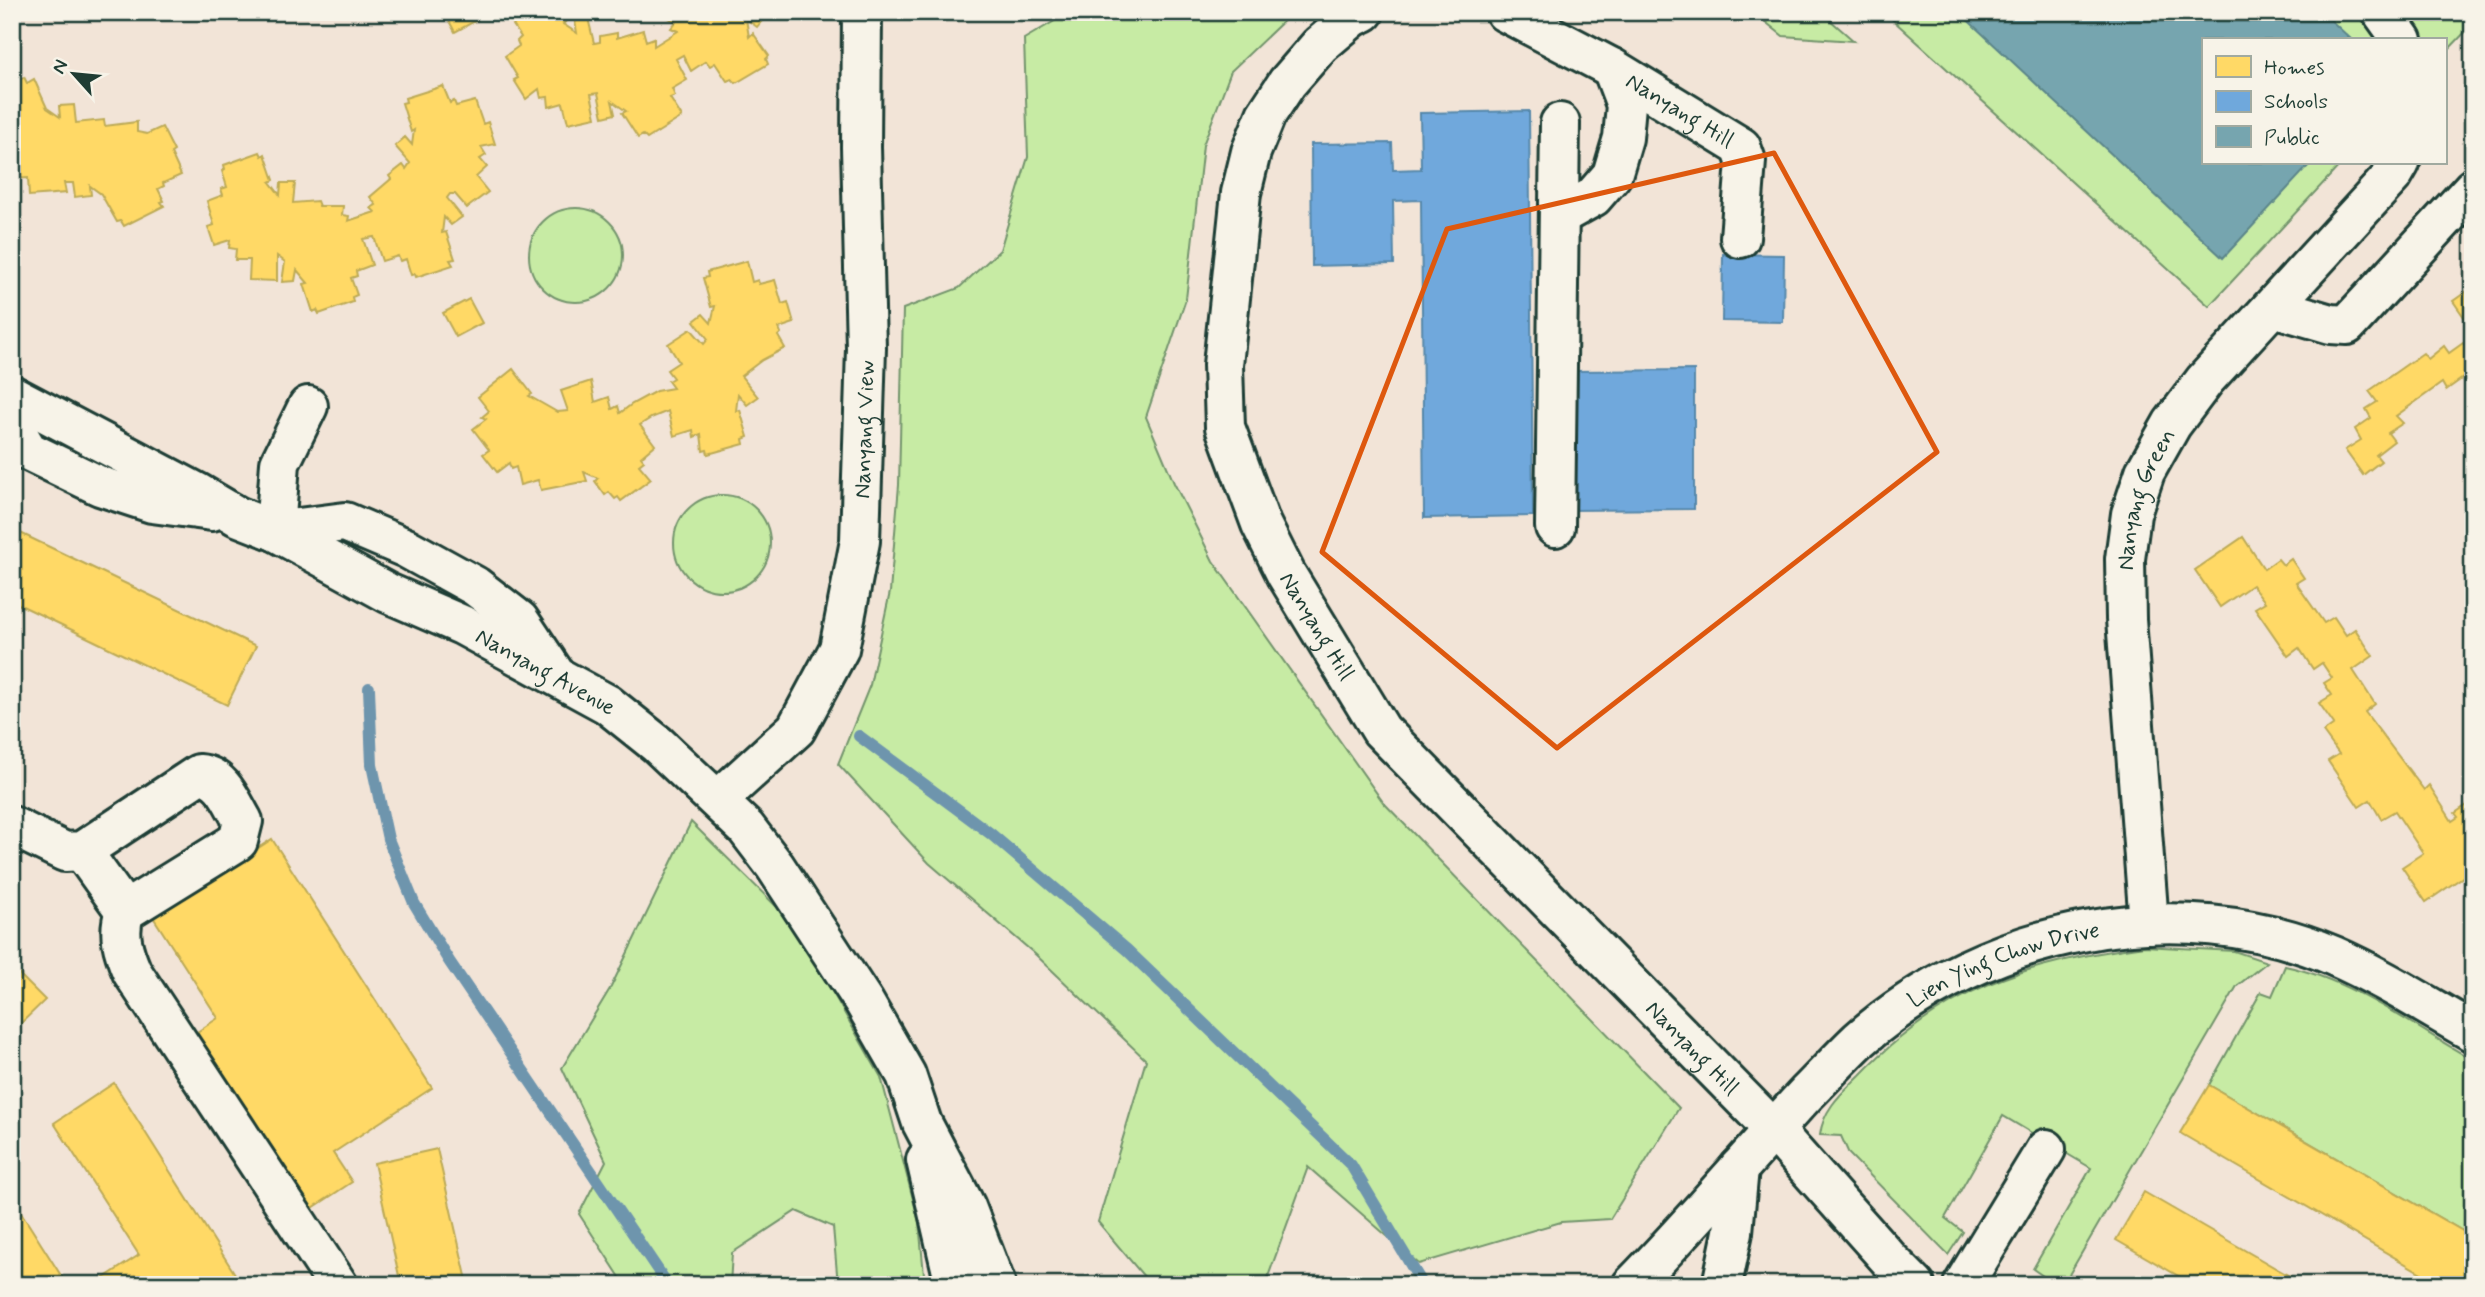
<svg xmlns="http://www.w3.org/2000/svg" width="2485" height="1297" font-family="Mynerve,sans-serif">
<rect width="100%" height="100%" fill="#f2e4d7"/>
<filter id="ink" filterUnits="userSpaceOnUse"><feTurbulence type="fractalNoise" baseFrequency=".0143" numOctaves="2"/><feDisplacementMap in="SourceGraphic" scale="14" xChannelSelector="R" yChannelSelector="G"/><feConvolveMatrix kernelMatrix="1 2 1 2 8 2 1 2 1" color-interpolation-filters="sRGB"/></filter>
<g filter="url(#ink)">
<g fill="#c7eba4" stroke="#73946c" stroke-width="2">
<path d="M1070 12H1293L1231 71 1203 145 1186 299 1146 417 1174 483 1213 561 1383 802 1679 1108 1610 1219 1561 1222 1419 1264 1308 1167 1265 1285H1151L1098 1222 1146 1060 1036 955 929 863 838 764 870 685 890 592 899 485 903 309 959 288 1000 250 1028 157 1024 39Z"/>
<path d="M1753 12H1821L1854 41 1783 36Z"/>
<path d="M1884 12H2473V24L2445 53V40H2203V163H2342L2209 306Z"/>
<circle cx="576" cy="255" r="47"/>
<circle cx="722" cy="543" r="48"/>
<path d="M691 822 793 923 881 1077 919 1222 925 1285H838L833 1227 796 1211 732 1253 730 1285H625L579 1214 606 1161 562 1068 611 987Z"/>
<path d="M2144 946 2234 951 2267 962 2237 986 2063 1285H2056L2033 1269 2091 1168 2003 1116 1945 1218 1963 1232 1948 1255 1849 1154 1841 1136 1820 1135C1823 1109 1842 1093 1860 1075 1943 988 2028 962 2144 946Z"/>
<path d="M2285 966C2352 980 2413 1026 2473 1060V1237L2209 1085 2261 992 2272 996Z"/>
</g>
<g fill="#ffd966" stroke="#bcaa57" stroke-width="2">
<path d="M444 12H472L477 20 455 32Z"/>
<path d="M523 12H562L567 20 563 24 577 33 575 21 588 18 594 43 600 42V36L617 33V38L643 30 646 41 654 38V46L678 31 671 28 676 22 667 17 671 12H759L765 17 757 27 746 19 749 37 753 33 769 56 766 59 768 64 736 83 732 79 727 81 715 63 710 66 706 61 691 71 683 55 676 59 687 80 672 89 675 96 670 98 682 117 647 139 643 135 638 138 622 113 626 111 612 101 615 114 603 117 598 93 591 94 596 117 568 123 563 103 549 107 548 97 541 98 539 89 526 99 514 80 518 78 505 56 519 46 517 41 521 37 513 25 517 22 515 18Z"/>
<path d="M24 77 27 83 34 79 47 108 60 117 59 106 74 105 76 123 104 120 105 126 137 122V132L147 134 162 127 174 151 171 153 181 175 163 183 164 186 158 189 164 201 161 202 164 206 124 226 121 221 117 222 101 194 90 186 91 195 75 197 73 183H64L66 193 29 196 28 178 12 179V83Z"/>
<path d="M443 86 450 103 454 101 456 106 475 101 483 124 488 122 495 144 481 147 486 155 480 159 487 167 476 177 488 192 467 208 455 194H450L447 198 462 217 451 225 444 217 442 233 446 232 455 259 450 260 453 265 416 277 415 274 411 275 406 259 400 261 398 256 382 261 374 237 363 239 372 265 356 271 357 276 351 278 357 295 352 297 353 302 319 314 317 310 313 312 304 284 308 283 297 270 295 281 282 282 285 262 277 256V281L249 280 250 260H235L236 249 229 248 230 240 214 245 208 227 214 225 207 201 223 195 221 189 227 187 222 171 225 169 224 165 260 152 262 156 265 154 274 180 270 182 280 195 281 183H295L293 203 317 201 319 206H343L342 215 349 216 348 221 375 212 371 208 376 205 370 197 391 179 389 176 403 165 406 169 410 163 395 146 405 137 412 145 414 130 411 132 402 103 406 102 405 98Z"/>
<path d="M747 261 752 282 758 280 759 284 775 280 782 304 788 302 794 323 779 328 781 333 778 336 785 348 762 360 741 376 758 397 747 405 738 394 736 411 740 410 748 437 743 439 744 444 708 454 707 450 703 451 701 434 694 437 693 430 674 436 668 411 651 418 640 425 655 445 641 457 644 461 639 465 651 479 621 501 618 497 615 499 609 492 605 495 595 481 598 478 584 472 587 481 541 490 538 480 520 485 516 467 511 469 509 463 497 472 483 454 489 450 473 429 486 419 482 417 489 411 478 397 513 369 532 394 529 396 557 412 568 411 561 391 591 381 595 402 609 397 612 409 618 406 620 413 632 404 656 391 673 388 668 381 673 378 667 370 679 362 668 344 691 329 704 344 708 339 694 321 703 314 711 323 715 306 711 307 703 278 708 277 707 272Z"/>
<path d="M2473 287V330L2453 301Z"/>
<path d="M469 299 482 323 456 337 443 313Z"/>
<path d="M2463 343 2470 352 2473 350V382L2467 386 2463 378 2446 390 2442 383 2396 416 2403 423 2388 433 2394 441 2376 455 2381 461 2363 475 2345 450 2361 440 2355 429 2371 418 2366 409 2377 402 2369 391 2423 353 2428 359 2444 346 2449 353Z"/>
<path d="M12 529 256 646 227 705 12 601Z"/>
<path d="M2243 537 2264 569 2278 559 2283 565 2291 559 2304 578 2296 583 2324 623 2334 617 2346 635 2355 629 2373 656 2353 670 2375 704 2365 712 2424 790 2429 785 2452 821 2458 817 2455 813 2473 801V841L2470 843 2473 849V870L2426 902 2402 867 2423 853 2395 811 2381 819 2370 800 2359 807 2328 761 2339 754 2323 732 2334 724 2319 703 2332 695 2324 683 2332 678 2322 663 2313 669 2299 648 2288 656 2255 608 2265 602 2252 585 2220 607 2195 570Z"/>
<path d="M272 839 432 1088 333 1153 352 1182 305 1213 191 1036 218 1018 153 917Z"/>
<path d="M12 967 45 1000 12 1032Z"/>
<path d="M114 1083 242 1285H93L139 1255 54 1123Z"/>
<path d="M2209 1085 2473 1237V1285H2442L2180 1133Z"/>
<path d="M437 1149 468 1285H401L374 1163Z"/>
<path d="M2144 1192 2305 1285H2194L2116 1240Z"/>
<path d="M12 1198 67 1285H12Z"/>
</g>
<g fill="#6fa8dc" stroke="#5788aa" stroke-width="2">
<path d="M1529 111 1533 516 1424 518 1421 200 1393 201 1394 264 1312 266 1311 144 1392 143 1393 170 1421 169 1420 113Z"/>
<path d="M1723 254 1784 255 1783 322 1722 321Z"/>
<path d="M1694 370V509L1569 510 1570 371Z"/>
</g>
<path fill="#76a5af" stroke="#5c868a" stroke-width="2" d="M1959 12H2322L2352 40H2203V163H2311L2223 258Z"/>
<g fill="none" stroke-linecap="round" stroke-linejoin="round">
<g stroke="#6e95ad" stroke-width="12">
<path d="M369 688 372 765 388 839 414 903 449 961 668 1285"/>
<path d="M859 736 991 834 1127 950 1351 1165 1423 1285"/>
</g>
<defs>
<g id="minor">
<path id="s1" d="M1364 12 1353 17 1320 45 1287 83 1266 115 1251 152 1241 193 1223 365 1225 427 1261 524 1286 574 1381 730 1773 1129 1889 1259 1915 1285"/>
<path id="s2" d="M1505 12 1612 68 1741 147 1746 161 1740 238"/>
<path d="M2382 12 2402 40"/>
<path d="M1559 216 1593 197 1612 175 1623 138 1626 105 1612 68"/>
<path d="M2273 307 2331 324 2347 325 2473 188"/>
<path id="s3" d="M12 395 198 493 237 516 275 531 388 593 462 625 607 704 657 744 746 828 775 866 864 1002 906 1075 922 1123 966 1207 996 1285"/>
<path d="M12 424 28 451 100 486 152 503 212 511"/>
<path d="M1555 527 1560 123"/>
<path d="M275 531 345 522 406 548 475 586 519 620 553 671"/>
<path d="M275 531 280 463 308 406"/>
<path id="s4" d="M718 800 796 729 839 649 860 541 866 348 861 147 862 12"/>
<path d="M12 826 65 852 82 851 199 774C223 776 231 801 243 821L238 841 125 911C117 933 123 951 132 972L338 1285"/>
<path d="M82 851 125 911"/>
<path id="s5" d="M2149 924 2126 619 2125 559 2131 514 2145 472 2172 424 2205 380 2393 175 2400 163"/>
<path d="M926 1160 955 1285"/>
<path id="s6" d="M1632 1285C1693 1223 1748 1156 1807 1093 1824 1076 1841 1057 1859 1040 1985 929 2177 889 2334 956 2382 977 2427 1006 2473 1032"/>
<path d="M1722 1285 1733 1232 1739 1168"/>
<path d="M1963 1285 2046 1149"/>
</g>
</defs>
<use href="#minor" stroke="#1f3d34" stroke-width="44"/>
<use href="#minor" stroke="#f7f3e8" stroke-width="38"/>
</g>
</g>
<path fill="none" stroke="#de580e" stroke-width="5" stroke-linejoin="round" d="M1774 153 1937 452 1557 748 1322 552 1447 229Z"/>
<g text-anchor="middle" stroke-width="7" stroke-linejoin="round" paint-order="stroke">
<g font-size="23" fill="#1f3d34" stroke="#f7f3e8">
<text dy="8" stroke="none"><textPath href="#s2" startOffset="201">Nanyang Hill</textPath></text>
<text dy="8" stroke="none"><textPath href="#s4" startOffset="418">Nanyang View</textPath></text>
<text dy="8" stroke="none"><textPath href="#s5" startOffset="429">Nanyang Green</textPath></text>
<text dy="8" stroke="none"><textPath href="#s1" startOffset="681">Nanyang Hill</textPath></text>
<text dy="8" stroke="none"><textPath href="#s3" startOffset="602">Nanyang Avenue</textPath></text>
<text dy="8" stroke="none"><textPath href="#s6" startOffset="500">Lien Ying Chow Drive</textPath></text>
<text dy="8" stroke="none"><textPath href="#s1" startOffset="1248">Nanyang Hill</textPath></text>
</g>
</g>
<rect width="2485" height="1297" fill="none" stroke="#f7f3e8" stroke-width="42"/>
<rect x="21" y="21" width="2443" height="1255" fill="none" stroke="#1f3d34" stroke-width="2.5" filter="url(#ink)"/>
<rect x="2202" y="38" width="245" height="126" fill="#f7f3e8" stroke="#a1aaa0" stroke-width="2"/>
<rect x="2216" y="56" width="35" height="21" fill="#ffd966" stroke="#a1aaa0" stroke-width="2"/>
<text x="2264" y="74" font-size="21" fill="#1f3d34">Homes</text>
<rect x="2216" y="91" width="35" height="21" fill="#6fa8dc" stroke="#a1aaa0" stroke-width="2"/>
<text x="2264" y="108" font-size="21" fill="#1f3d34">Schools</text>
<rect x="2216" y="126" width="35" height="21" fill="#76a5af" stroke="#a1aaa0" stroke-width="2"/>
<text x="2264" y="144" font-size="21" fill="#1f3d34">Public</text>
<g transform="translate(74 74) rotate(297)" stroke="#f7f3e8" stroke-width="5" paint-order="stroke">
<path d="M0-5L12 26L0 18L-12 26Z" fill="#1f3d34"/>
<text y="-10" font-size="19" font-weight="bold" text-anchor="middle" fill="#1f3d34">N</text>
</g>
</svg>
